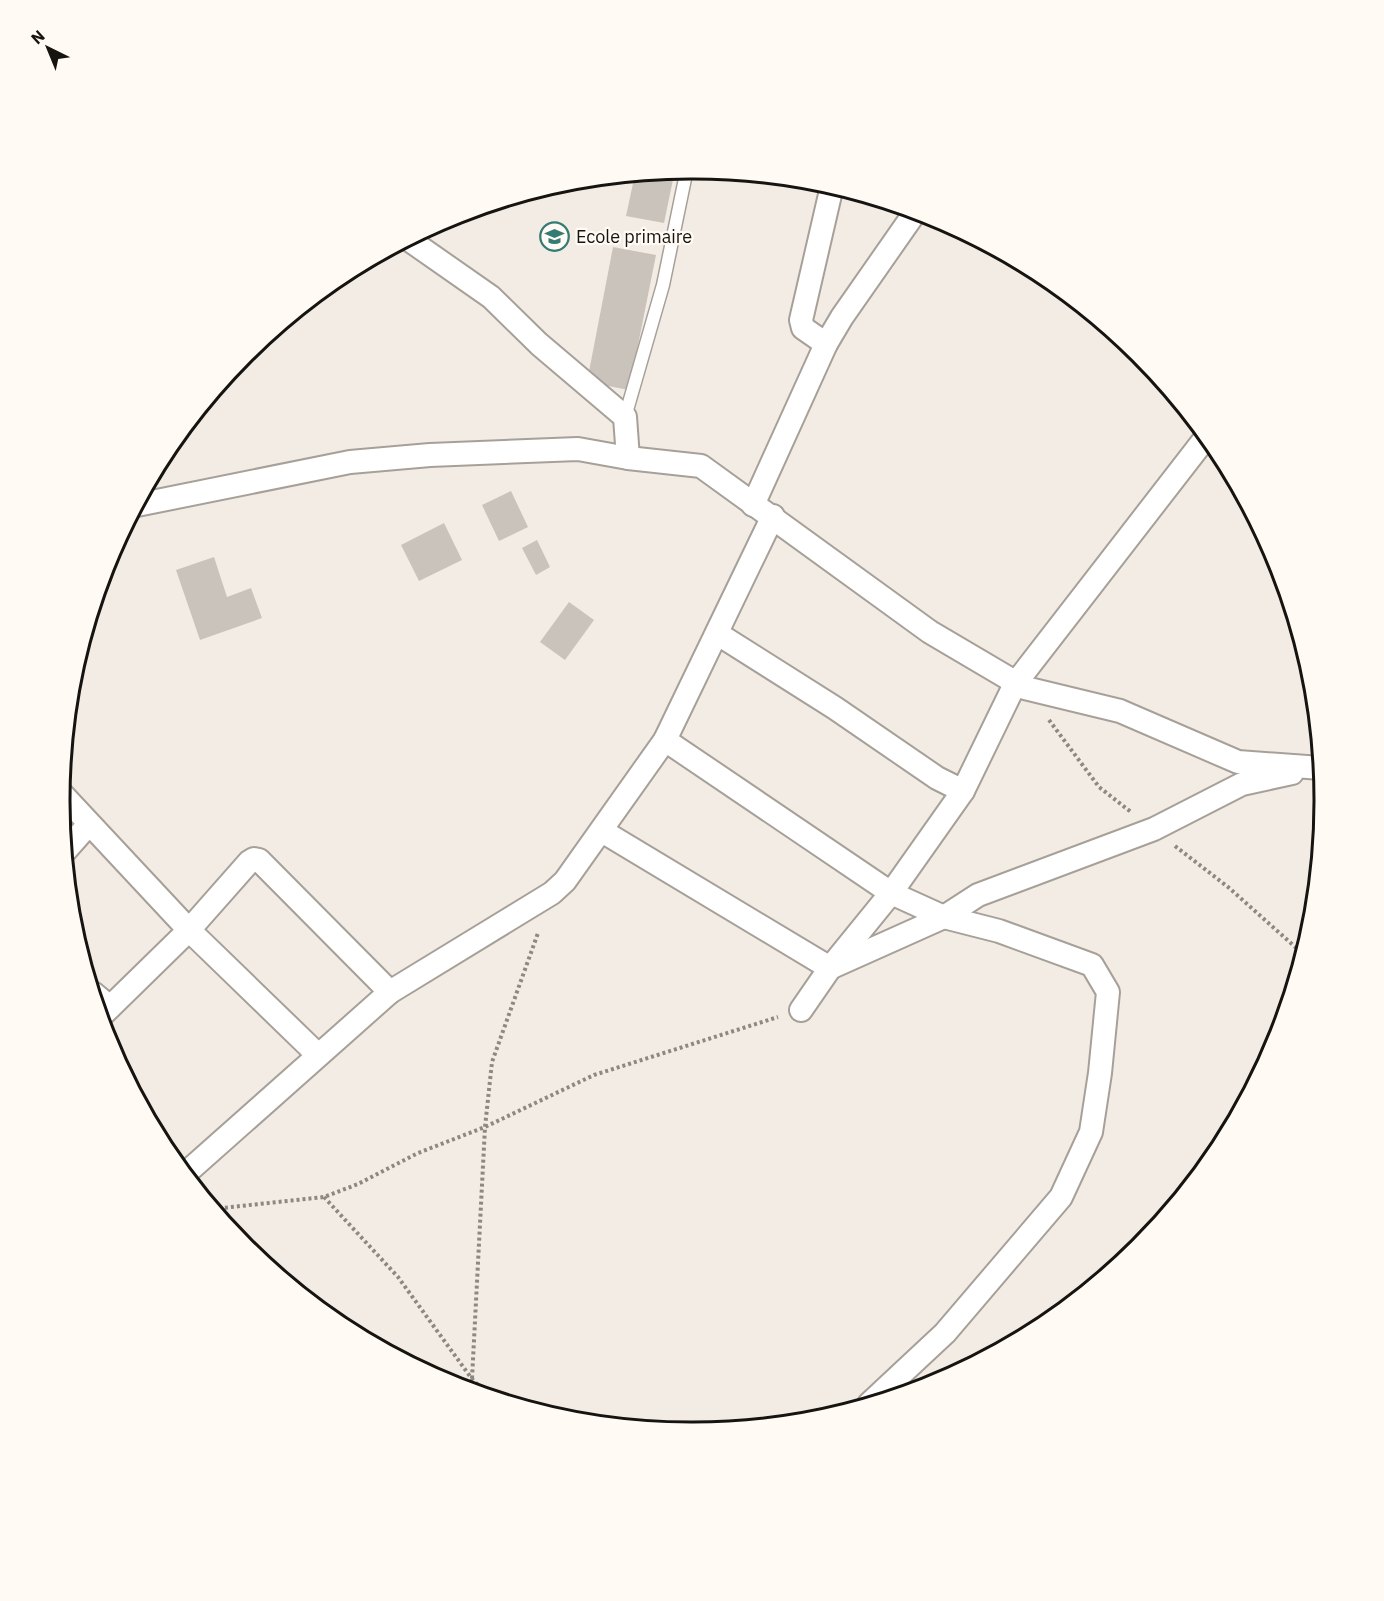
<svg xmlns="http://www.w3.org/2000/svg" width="1384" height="1601" font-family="'IBM Plex Sans',sans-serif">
<rect width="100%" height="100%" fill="#f3ece4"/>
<g fill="#cac3bb">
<path d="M675 170 664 223 626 216 635 174Z"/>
<path d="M613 247 656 255 629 390 587 382Z"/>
<path d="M511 491 528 527 499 541 482 505Z"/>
<path d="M444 523 462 560 419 581 401 545Z"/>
<path d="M537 540 550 567 536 575 522 548Z"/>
<path d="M214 557 227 597 251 588 262 618 200 640 176 570Z"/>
<path d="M569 602 594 620 565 660 540 642Z"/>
</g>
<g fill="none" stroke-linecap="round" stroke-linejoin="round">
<defs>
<path id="lane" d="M625 417 663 285 687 169"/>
<g id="street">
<path d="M408 239 491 297 539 344 625 417 628 458"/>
<path d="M826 344 803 328 801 320 832 186"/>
<path d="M137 505 350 462 430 455 578 449 628 458 701 466 930 632 1025 688 1120 711 1238 762 1321 768"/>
<path d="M753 505 826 344 842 317 916 211"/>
<path d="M718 634 835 708 937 778 963 791"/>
<path d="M665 740 891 893 944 917 999 931 1092 965 1108 992 1100 1073 1091 1132 1061 1197 945 1333 869 1404"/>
<path d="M61 793 189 930 100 1017"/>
<path d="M602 831 830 968 944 917 978 895 1154 829 1242 784 1292 773"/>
<path d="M65 851 89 824"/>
<path d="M93 993 110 1007"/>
<path d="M801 1010 830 968 891 893 963 791 1015 684 1207 436"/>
<path d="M318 1055 189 930 249 862 254 859 259 860 390 992"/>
<path d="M185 1174 390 992 552 893 565 881 665 740 773 516"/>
</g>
</defs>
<use href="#lane" stroke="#a7a098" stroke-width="15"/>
<use href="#street" stroke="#a7a098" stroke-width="26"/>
<g stroke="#8d8882" stroke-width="4" stroke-dasharray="3 3" stroke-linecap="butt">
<path d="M1049 720 1099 787 1131 812"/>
<path d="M1175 846 1228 887 1303 954"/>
<path d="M324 1197 398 1277 472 1379 489 1396"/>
<path d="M213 1209 324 1197 358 1184 418 1153 485 1127 594 1075 778 1017"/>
<path d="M469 1390 472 1379 485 1127 492 1062 538 933"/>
</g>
<use href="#lane" stroke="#fff" stroke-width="12"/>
<use href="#street" stroke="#fff" stroke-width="22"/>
</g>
<defs>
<symbol id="school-ring" viewBox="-11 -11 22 22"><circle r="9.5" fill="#fffaf3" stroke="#337b73" stroke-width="1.5"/><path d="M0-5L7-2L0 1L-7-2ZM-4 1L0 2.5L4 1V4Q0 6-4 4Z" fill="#337b73"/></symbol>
</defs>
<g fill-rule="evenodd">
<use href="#school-ring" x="538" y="220" width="33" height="33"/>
</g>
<g text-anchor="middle" stroke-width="4.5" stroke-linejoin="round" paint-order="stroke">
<g font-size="18" fill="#161411" stroke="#fffaf3" text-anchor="start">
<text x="576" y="243">Ecole primaire</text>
</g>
</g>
<path d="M0 0H1384V1601H0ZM691 179H693A621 621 0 0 1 1314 800V801A621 621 0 0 1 693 1422H691A621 621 0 0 1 70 801V800A621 621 0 0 1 691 179Z" fill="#fffaf3" fill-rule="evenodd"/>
<path fill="none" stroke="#161411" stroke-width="3" d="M691 179H693A621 621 0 0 1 1314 800V801A621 621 0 0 1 693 1422H691A621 621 0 0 1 70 801V800A621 621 0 0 1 691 179Z"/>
<g transform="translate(48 48) rotate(317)" stroke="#fffaf3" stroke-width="4.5" paint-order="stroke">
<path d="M0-4.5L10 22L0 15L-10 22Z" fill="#161411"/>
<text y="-9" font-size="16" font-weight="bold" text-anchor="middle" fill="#161411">N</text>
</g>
</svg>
